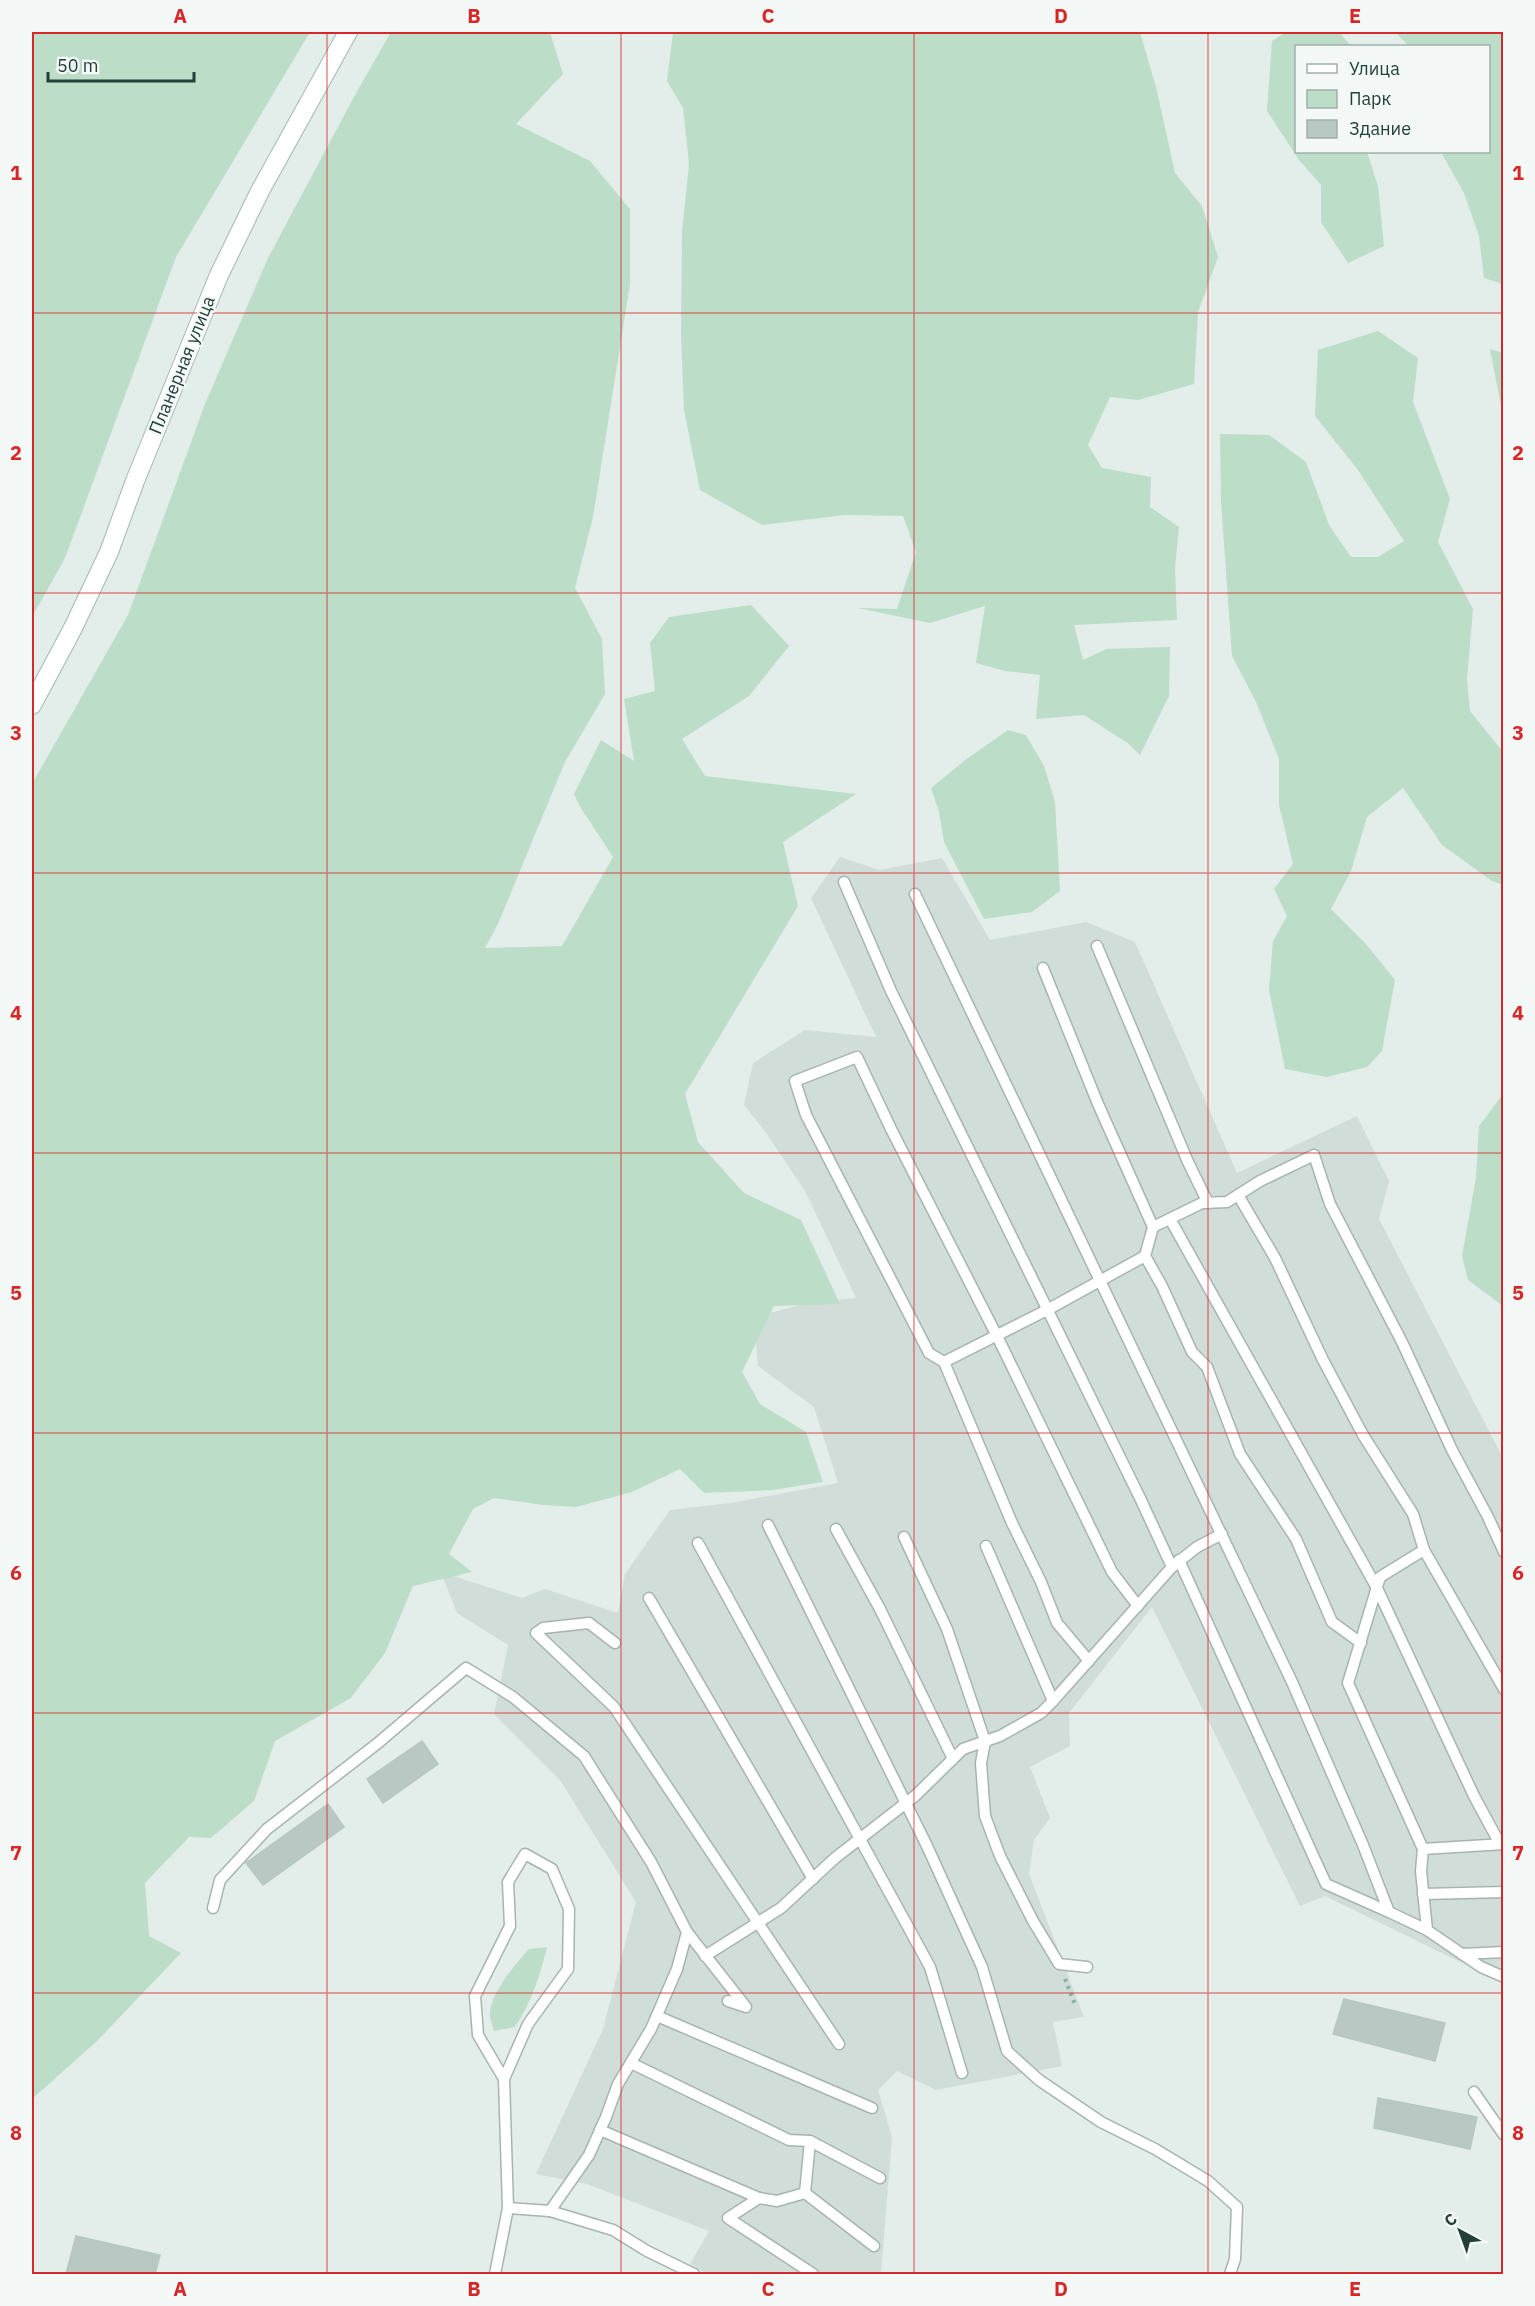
<svg xmlns="http://www.w3.org/2000/svg" width="1535" height="2306" font-family="'IBM Plex Sans',sans-serif">
<rect width="100%" height="100%" fill="#e3edea"/>
<path fill="#d1ddd9" d="M840 857 880 870 942 858 990 940 1086 922 1135 942 1237 1173 1357 1116 1389 1181 1379 1219 1503 1458V1983L1325 1896 1300 1906 1152 1607 1069 1713 1070 1746 1030 1767 1050 1818 1034 1840 1029 1874 1084 2017 1053 2022 1062 2066 936 2090 897 2071 878 2090 892 2137 881 2274H707L690 2264 709 2231 587 2184 536 2174 603 2029 636 1902 560 1780 494 1714 508 1645 457 1613 441 1572 522 1598 545 1589 618 1613 625 1574 670 1510 731 1503 838 1483 814 1407 758 1366 756 1343 767 1314 809 1302 856 1298 805 1191 764 1130 744 1105 753 1063 805 1030 876 1037 811 898Z"/>
<g fill="#bcdec9">
<path d="M32 32H310L176 257 65 558 32 617Z"/>
<path d="M391 32H550L563 74 516 124 590 161 630 209V284L593 517 575 588 602 639 605 694 565 762 498 924 485 948 562 946 613 857 579 805 574 794 601 740 634 761 624 699 655 691 650 643 669 617 751 605 789 646 749 696 682 739 705 776 856 794 783 842 798 906 685 1094 698 1142 744 1193 801 1220 840 1304 774 1306 742 1372 760 1404 806 1432 823 1482 773 1490 704 1493 680 1469 632 1492 576 1507 544 1505 494 1498 473 1509 449 1554 472 1572 413 1586 385 1653 351 1698 275 1741 254 1801 211 1838 189 1837 145 1883 149 1936 181 1953 97 2041 32 2099V784L128 615 205 404 268 258 355 95Z"/>
<path d="M673 32H1140L1157 91 1175 173 1202 206 1218 257 1198 312 1194 384 1138 400 1110 397 1088 445 1102 468 1151 477 1150 507 1179 527 1175 567 1177 620 1074 625 1083 660 1106 649 1170 647 1169 696 1140 755 1129 744 1084 715 1036 719 1040 675 1005 671 976 663 985 606 930 623 858 608 897 609 916 552 903 516 845 515 762 525 700 490 684 410 681 334 682 232 689 164 683 108 667 81Z"/>
<path d="M1286 32H1339L1351 46H1296V152H1367L1378 186 1384 246 1348 263 1321 222V185L1299 160 1267 111 1272 41Z"/>
<path d="M1395 32H1503V284L1484 278 1479 236 1464 193 1441 152H1488V46H1409Z"/>
<path d="M1378 331 1418 358 1413 402 1450 499 1438 542 1473 609 1467 679 1470 711 1503 752V885L1492 881 1442 845 1403 788 1367 817 1351 871 1331 909 1366 944 1395 980 1382 1051 1367 1067 1327 1077 1285 1069 1269 990 1273 941 1287 916 1274 889 1293 864 1279 805V759L1256 702 1232 656 1221 501 1220 434 1269 435 1306 462 1329 525 1351 557H1378L1404 541 1358 470 1315 416 1318 350Z"/>
<path d="M1490 349 1503 353V416Z"/>
<path d="M1008 730 1026 735 1044 766 1055 802 1060 891 1032 912 984 919 944 842 939 812 931 788 964 761Z"/>
<path d="M1503 1094V1306L1468 1280 1462 1256 1476 1178 1479 1126Z"/>
<path d="M547 1947C540 1976 531 2003 515 2027L494 2031C493 2027 491 2021 490 2017 488 1995 515 1965 529 1949Z"/>
</g>
<g fill="#b9c8c3" stroke="#b6c7c2" stroke-width="1.5">
<path d="M422 1741 438 1764 383 1803 367 1779Z"/>
<path d="M328 1804 344 1827 263 1885 246 1863Z"/>
<path d="M1344 1999 1445 2023 1435 2061 1333 2034Z"/>
<path d="M1378 2098 1477 2117 1470 2149 1374 2128Z"/>
<path d="M76 2236 160 2255 155 2274H66Z"/>
</g>
<g fill="none" stroke-linecap="round" stroke-linejoin="round">
<defs>
<g id="service">
<path d="M844 882 891 991 1140 1498 1172 1567"/>
<path d="M915 894 1292 1682 1363 1845 1389 1912 1427 1930 1481 1967 1504 1977"/>
<path d="M1097 946 1188 1162 1208 1203"/>
<path d="M1043 968 1098 1104 1153 1227 1145 1256 1162 1286 1192 1352 1207 1367 1240 1454 1296 1539 1332 1622 1361 1643"/>
<path d="M1238 1195 1275 1258 1323 1360 1363 1435 1413 1514 1424 1550 1504 1689"/>
<path d="M1170 1219 1377 1588 1474 1796 1500 1844"/>
<path d="M1153 1227 1202 1203 1227 1202 1260 1181 1314 1155 1330 1204 1402 1342 1452 1450 1488 1517 1504 1552"/>
<path d="M944 1362 1047 1310 1145 1256"/>
<path d="M768 1525 927 1846 982 1967 1007 2051 1039 2080 1101 2122 1155 2149 1208 2181 1237 2207 1235 2259 1230 2274"/>
<path d="M836 1529 880 1609 953 1759"/>
<path d="M904 1537 947 1629 985 1741 981 1763 985 1816 1000 1856 1033 1921 1059 1964 1087 1967"/>
<path d="M698 1543 930 1967 962 2073"/>
<path d="M1424 1550 1380 1577 1348 1683 1423 1849 1421 1871 1427 1930"/>
<path d="M1179 1560 1326 1884 1389 1912"/>
<path d="M649 1598 813 1879"/>
<path d="M615 1643 589 1623 543 1628 536 1633 614 1707 839 2044"/>
<path d="M1089 1661 1057 1623 1041 1582 1012 1523 944 1362 929 1353 806 1115 795 1081 857 1057 891 1129 997 1336 1112 1572 1138 1606"/>
<path d="M1053 1701 1172 1567 1197 1547 1222 1534"/>
<path d="M1423 1849 1504 1844"/>
<path d="M1423 1894 1504 1892"/>
<path d="M213 1908 220 1880 267 1829 378 1743 466 1668 513 1697 584 1756 651 1862 687 1932 677 1969 651 2029 618 2084 606 2117 589 2155 550 2211 508 2208"/>
<path d="M687 1932 746 2007 728 2001"/>
<path d="M1462 1954 1504 1952"/>
<path d="M705 1956 781 1908 835 1858 915 1796 963 1749 1000 1736 1041 1713 1053 1701 986 1546"/>
<path d="M657 2016 872 2108"/>
<path d="M631 2063 789 2140 810 2141"/>
<path d="M1474 2092 1504 2135"/>
<path d="M600 2130 759 2198 728 2218 813 2274"/>
<path d="M805 2193 810 2141 880 2178"/>
<path d="M759 2198 777 2201 805 2193 874 2246"/>
<path d="M550 2211 613 2230 647 2251 694 2274"/>
<path d="M495 2274 508 2208 504 2079 528 2024 568 1969 569 1909 552 1869 525 1854 508 1882 510 1926 475 1996 478 2035 504 2079"/>
</g>
<path id="secondary" d="M32 705 73 628 109 552 135 481 219 275 260 191 348 32"/>
</defs>
<use href="#service" stroke="#a6b5b2" stroke-width="13"/>
<use href="#secondary" stroke="#a2b9b3" stroke-width="20"/>
<path stroke="#84b1a8" stroke-width="4" stroke-dasharray="3 4.5" stroke-linecap="butt" d="M1065 1979 1075 2004"/>
<use href="#service" stroke="#fff" stroke-width="10"/>
<use href="#secondary" stroke="#fff" stroke-width="18"/>
</g>
<path fill="none" stroke="#d62828" stroke-width="1.5" stroke-opacity="0.55" d="M327 32V2274M621 32V2274M914 32V2274M1208 32V2274M32 313H1504M32 593H1504M32 873H1504M32 1153H1504M32 1433H1504M32 1713H1504M32 1993H1504"/>
<g text-anchor="middle" stroke-width="4.5" stroke-linejoin="round" paint-order="stroke">
<g font-size="18" fill="#233f3a" stroke="#f4f9f7">
<text transform="translate(182 365) rotate(-68)" y="6">Планерная улица</text>
</g>
</g>
<rect width="1535" height="2306" fill="none" stroke="#f4f9f7" stroke-width="66"/>
<rect x="1295" y="45" width="195" height="108" fill="#f4f9f7" stroke="#a0afab" stroke-width="1.5"/>
<rect x="1307" y="64" width="30" height="9" fill="#ffffff" stroke="#a0afab" stroke-width="1.5"/>
<text x="1349" y="75" font-size="18" fill="#233f3a">Улица</text>
<rect x="1307" y="90" width="30" height="18" fill="#bcdec9" stroke="#a0afab" stroke-width="1.5"/>
<text x="1349" y="105" font-size="18" fill="#233f3a">Парк</text>
<rect x="1307" y="120" width="30" height="18" fill="#b9c8c3" stroke="#a0afab" stroke-width="1.5"/>
<text x="1349" y="135" font-size="18" fill="#233f3a">Здание</text>
<g transform="translate(1460 2231) rotate(319)" stroke="#f4f9f7" stroke-width="4.5" paint-order="stroke">
<path d="M0-4.5L10 22L0 15L-10 22Z" fill="#233f3a"/>
<text y="-9" font-size="16" font-weight="bold" text-anchor="middle" fill="#233f3a">С</text>
</g>
<path d="M48 72v9h146v-9" fill="none" stroke="#233f3a" stroke-width="3"/>
<text x="57" y="72" font-size="18" fill="#233f3a" stroke="#f4f9f7" stroke-width="4.5" paint-order="stroke">50 m</text>
<rect x="33" y="33" width="1469" height="2240" fill="none" stroke="#d62828" stroke-width="2"/>
<g font-size="20" text-anchor="middle" font-weight="bold" fill="#d62828">
<text x="180" y="23">A</text>
<text x="474" y="23">B</text>
<text x="768" y="23">C</text>
<text x="1061" y="23">D</text>
<text x="1355" y="23">E</text>
<text x="16" y="180">1</text>
<text x="1518" y="180">1</text>
<text x="16" y="460">2</text>
<text x="1518" y="460">2</text>
<text x="16" y="740">3</text>
<text x="1518" y="740">3</text>
<text x="16" y="1020">4</text>
<text x="1518" y="1020">4</text>
<text x="16" y="1300">5</text>
<text x="1518" y="1300">5</text>
<text x="16" y="1580">6</text>
<text x="1518" y="1580">6</text>
<text x="16" y="1860">7</text>
<text x="1518" y="1860">7</text>
<text x="16" y="2140">8</text>
<text x="1518" y="2140">8</text>
<text x="180" y="2296">A</text>
<text x="474" y="2296">B</text>
<text x="768" y="2296">C</text>
<text x="1061" y="2296">D</text>
<text x="1355" y="2296">E</text>
</g>
</svg>
